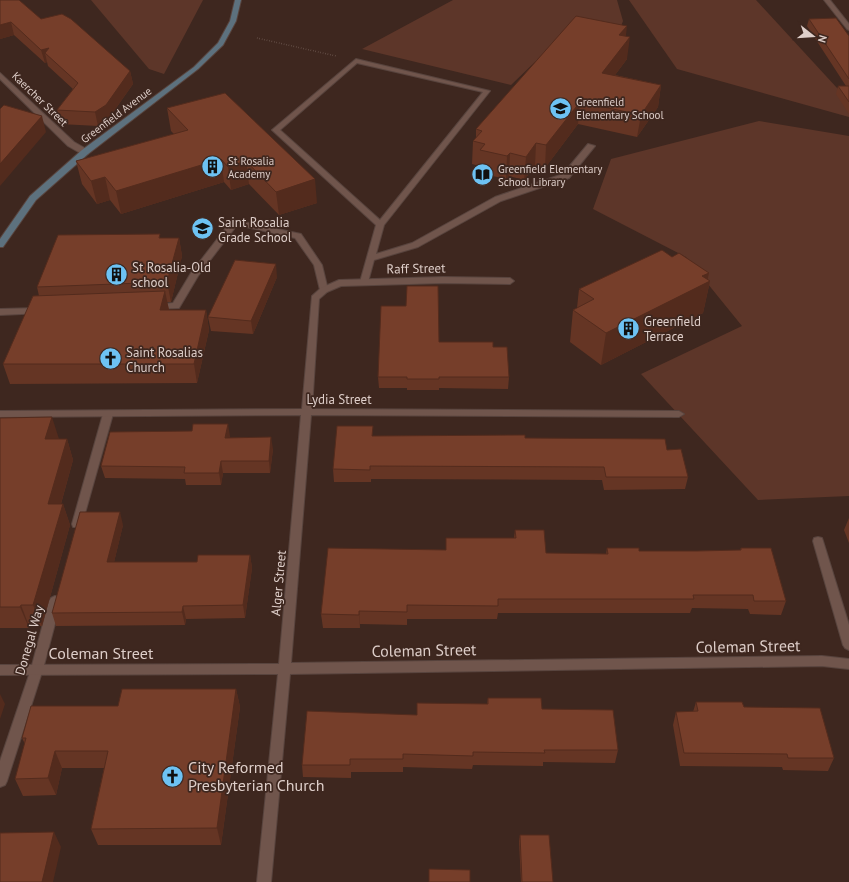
<svg xmlns="http://www.w3.org/2000/svg" width="849" height="882" font-family="'PT Sans',sans-serif">
<rect width="100%" height="100%" fill="#3e271f"/>
<g fill="#5d3629">
<path d="M91 0H203L164 74 149 69Z"/>
<path d="M453 0H617L623 21 616 40 565 33 511 85 362 49Z"/>
<path d="M629 0H756L849 101V117L677 69Z"/>
<path d="M759 121 849 136V496L758 500 641 374 742 326 686 257 593 209 611 159Z"/>
</g>
<g fill="none" stroke-linecap="round" stroke-linejoin="round">
<defs>
<g id="service">
<path d="M356 59 490 91 384 225 376 254 412 243 495 197 563 174 588 144 595 146 569 178 501 201 418 247 374 260 368 282 364 285 361 284 360 282 376 225 272 130ZM357 63 483 92 380 220 280 130Z"/>
<path d="M232 220H235L301 234 322 265 328 290 327 292H321L320 290 314 265 295 238 237 225 198 276 179 308 153 309 152 307 153 305 173 303 191 273Z"/>
<path d="M40 308 43 309 44 311 43 313 0 315V309Z"/>
<path d="M108 411 113 414 82 524 81 527H73L72 524 103 414Z"/>
<path d="M55 596 59 598 61 601 43 669 7 781 5 785 0 787V761L31 669 49 601 51 598Z"/>
</g>
<g id="minor">
<path d="M824 0H830L849 24V30L847 29Z"/>
<path d="M443 277 510 278 514 281 510 284 443 283 341 286 327 292 319 299 312 409 679 411 684 414 679 417 311 415 291 663 822 656 849 659V669L822 666 290 674 271 882H257L278 674 0 675V665L279 664 301 415 0 417V411L302 409 312 296 321 288 339 280Z"/>
<path d="M818 537 822 538 823 541 849 625V650L845 648 843 645 813 541 814 538Z"/>
</g>
<path id="tertiary" d="M0 73 74 142 88 150V154H82L68 146 0 79Z"/>
<path id="secondary" d="M235 0H241L236 21 223 45 198 69 88 154 36 200 3 247H0V239L30 196 82 150 194 67 218 43 230 21Z"/>
</defs>
<use href="#service" stroke="#58443e" stroke-width="2"/>
<use href="#minor" stroke="#58443e" stroke-width="2"/>
<use href="#tertiary" stroke="#58443e" stroke-width="2"/>
<use href="#secondary" stroke="#58443e" stroke-width="2"/>
<path stroke="#7b665f" stroke-width="1.5" stroke-dasharray="0.5 2" stroke-linecap="butt" d="M257 38 336 56"/>
<use href="#service" fill="#70554c" fill-rule="evenodd"/>
<use href="#minor" fill="#70554c" fill-rule="evenodd"/>
<use href="#tertiary" fill="#70554c" fill-rule="evenodd"/>
<use href="#secondary" fill="#5d717e" fill-rule="evenodd"/>
</g>
<g fill="#653524">
<path d="M0 0 41 19 130 71 133 84 109 118 98 126 60 124 57 110 73 89 48 66 47 62 45 63 14 35 0 39Z"/>
<path d="M809 19 849 36V114L836 94 838 86H846L807 26Z"/>
<path d="M626 36 627 59 615 75 661 85 658 107 637 137 578 124 545 168 535 166 524 180 509 176 506 179 479 173V166L472 164 473 141 476 138V129Z"/>
<path d="M167 108 317 203 279 215 249 184 231 190 224 182 121 214 110 200 97 204 82 184 76 161 174 134 171 131Z"/>
<path d="M160 234V238H179L182 256 171 302H167L169 310H206L209 330 197 383 10 384 3 364 39 296 37 287Z"/>
<path d="M672 257 709 273 708 280 710 281 703 313 601 365 570 342 573 310 577 308 579 289Z"/>
<path d="M277 277 253 334 211 331 208 317Z"/>
<path d="M439 342 493 347 509 377 508 389 439 388V390H407V388H379L378 377Z"/>
<path d="M0 418 59 439H67L73 460 61 504H63L70 525 42 626H29V628H0Z"/>
<path d="M230 436 229 438 273 449 270 473H223L221 485H186L185 479 105 478 101 466Z"/>
<path d="M373 436 525 438 667 450 688 477 685 489 604 490 602 480 371 479V482H334L333 469Z"/>
<path d="M849 518V543L844 530Z"/>
<path d="M123 525 114 562H197L250 555 252 568 245 618 186 619 185 625 56 626 52 613Z"/>
<path d="M515 530 546 553 606 554 607 548 639 551H697L740 550 741 548 786 601 781 615 750 614 748 609 692 608 690 613H498L497 619H407V625L360 624V628H323L321 614 445 550 514 538Z"/>
<path d="M236 689 240 707 221 845H98L91 829 104 768H62L56 795 23 796 15 779 25 744 22 738 118 706Z"/>
<path d="M488 698 542 709 618 750 615 763 543 762V766L473 765 472 769 403 767V772H351V778L303 777 302 765 417 715 487 704Z"/>
<path d="M696 702 744 707 834 758 828 771 783 770 782 767 680 766 673 725 676 712H693Z"/>
<path d="M520 835 553 882H521L519 841Z"/>
</g>
<g fill="#532b1d">
<path d="M11 22 14 35 0 39V25Z"/>
<path d="M627 26 625 44 630 37 627 59 600 95 602 73 619 35Z"/>
<path d="M49 48 45 53 47 62 45 63 41 50Z"/>
<path d="M130 71 133 84 109 118 98 126 95 112Z"/>
<path d="M661 85 658 107 637 137 641 115Z"/>
<path d="M580 102 578 124 545 168 546 145Z"/>
<path d="M42 116 46 132 0 186V164Z"/>
<path d="M536 143 535 166 524 180 526 157Z"/>
<path d="M510 153 509 176 506 179 507 156Z"/>
<path d="M221 159 224 182 121 214 116 191Z"/>
<path d="M246 161 249 184 231 190 228 167Z"/>
<path d="M105 177 110 200 97 204 91 181Z"/>
<path d="M315 179 317 203 279 215 276 192Z"/>
<path d="M179 238 182 256 171 302 167 282Z"/>
<path d="M276 264 277 277 253 334 251 321Z"/>
<path d="M709 273 707 282 710 281 703 313 601 365 606 333 702 276Z"/>
<path d="M165 291 169 310 164 330 160 310Z"/>
<path d="M206 310 209 330 197 383 194 364Z"/>
<path d="M52 417 59 439H45Z"/>
<path d="M228 424 230 436 227 450 225 438Z"/>
<path d="M271 437 273 449 270 473 269 461Z"/>
<path d="M67 439 73 460 55 525 48 504Z"/>
<path d="M221 461 223 473 221 485 219 473Z"/>
<path d="M63 504 70 525 42 626 33 605Z"/>
<path d="M120 512 123 525 111 575 107 562Z"/>
<path d="M250 555 252 568 245 618 243 605Z"/>
<path d="M21 605 29 626V628L20 607Z"/>
<path d="M183 606 186 619 185 625 182 612Z"/>
<path d="M359 611 360 624V628L359 615Z"/>
<path d="M236 689 240 707 221 845 217 828Z"/>
<path d="M0 694 5 704 0 719Z"/>
<path d="M55 751 62 768 56 795 48 778Z"/>
<path d="M54 832 61 847 53 882H42Z"/>
</g>
<g fill="#763e2a" stroke="#532b1d">
<path d="M0 0H19L41 19 62 14 71 19 130 71 106 105 95 112 57 110 78 83 45 53 49 48 41 50 11 22 0 25Z"/>
<path d="M576 16 627 26 619 35 630 37 602 73 661 85 641 115 580 102 546 145 536 143 526 157 510 153 507 156 480 150 485 144 473 141 482 131 476 129Z"/>
<path d="M836 18 849 36V79L809 19Z"/>
<path d="M838 86H849V102Z"/>
<path d="M225 93 315 179 276 192 246 161 228 167 221 159 116 191 105 177 91 181 76 161 188 130 167 108Z"/>
<path d="M4 105 42 116 0 164V109Z"/>
<path d="M160 234 159 238H179L167 282 37 287 58 235Z"/>
<path d="M662 250 672 257 679 253 709 273 702 276 710 281 606 333 573 310 594 299 579 289Z"/>
<path d="M235 260 276 264 251 321 208 317Z"/>
<path d="M407 286H438L439 342H493V347H507L509 377H439V379H407V377H378L381 306H406Z"/>
<path d="M165 291 160 310H206L194 364H3L33 296Z"/>
<path d="M52 417 45 439H67L48 504H63L33 605H21L20 607H0V418Z"/>
<path d="M193 424H228L225 438 271 437 269 461H221L219 473H184L185 467 101 466 110 432 192 431Z"/>
<path d="M337 426H373L372 436 525 435V438L665 439 667 450 681 449 688 477H606L604 467 370 466V470L333 469Z"/>
<path d="M80 512H120L107 562H197L198 555H250L243 605 183 606 182 612 52 613Z"/>
<path d="M515 530H544L546 553 608 554 607 548H639V551H697L741 550V548H771L786 601H754L753 595H693L694 599H498V606L407 605V612L359 611V615L321 614 328 548 446 550V538H516Z"/>
<path d="M122 689H236L217 828 91 829 108 751H55L48 778 15 779 26 738H22L31 706H118Z"/>
<path d="M488 698H541L542 709 613 710 618 750H544L545 753 473 752V756L403 754V759H350V765H302L307 711 417 715V703L488 704Z"/>
<path d="M696 702H742L744 707 820 708 834 758H788L787 754 684 753 676 712 698 711Z"/>
<path d="M54 832 42 882H0V833Z"/>
<path d="M520 835H549L553 882H522Z"/>
<path d="M429 869 470 870V882H429Z"/>
</g>
<defs>
<symbol id="school-disc" viewBox="-11 -11 22 22"><circle r="9.5" fill="#6dc2f3" stroke="#3e271f"/><path d="M0-5L7-2L0 1L-7-2ZM-4 1L0 2.5L4 1V4Q0 6-4 4Z" fill="#111"/></symbol>
<symbol id="building-disc" viewBox="-11 -11 22 22"><circle r="9.5" fill="#6dc2f3" stroke="#3e271f"/><path d="M-4-6H4V6H1V3H-1V6H-4ZM-2.5-4.3h1.7v1.8h-1.7ZM.8-4.3h1.7v1.8H.8ZM-2.5-1h1.7V.8h-1.7ZM.8-1h1.7V.8H.8Z" fill="#111"/></symbol>
<symbol id="library-disc" viewBox="-11 -11 22 22"><circle r="9.5" fill="#6dc2f3" stroke="#3e271f"/><path d="M-6-4Q-3-5.5-.7-3.5V5Q-3 3-6 4ZM6-4Q3-5.5 .7-3.5V5Q3 3 6 4Z" fill="#111"/></symbol>
<symbol id="church-disc" viewBox="-11 -11 22 22"><circle r="9.5" fill="#6dc2f3" stroke="#3e271f"/><path d="M-1.2-6h2.4v3.5h3.3v2.4h-3.3V6h-2.4V-.1h-3.3v-2.4h3.3Z" fill="#111"/></symbol>
</defs>
<g fill-rule="evenodd">
<use href="#school-disc" x="548" y="96" width="25" height="25"/>
<use href="#building-disc" x="200" y="154" width="25" height="25"/>
<use href="#library-disc" x="470" y="162" width="25" height="25"/>
<use href="#school-disc" x="190" y="216" width="25" height="25"/>
<use href="#building-disc" x="104" y="262" width="25" height="25"/>
<use href="#building-disc" x="616" y="316" width="25" height="25"/>
<use href="#church-disc" x="98" y="346" width="25" height="25"/>
<use href="#church-disc" x="160" y="764" width="25" height="25"/>
</g>
<g text-anchor="middle" stroke-width="3.5" stroke-linejoin="round" paint-order="stroke">
<g font-size="11" fill="#decec9" stroke="#3e271f">
<text transform="translate(40 99) rotate(44)" y="4">Kaercher Street</text>
<text transform="translate(116 115) rotate(-37)" y="4">Greenfield Avenue</text>
</g>
<g font-size="11" fill="#decec9" stroke="#3e271f" text-anchor="start">
<text x="576" y="106">Greenfield<tspan x="576" dy="13">Elementary School</tspan></text>
<text x="228" y="165">St Rosalia<tspan x="228" dy="13">Academy</tspan></text>
<text x="498" y="173">Greenfield Elementary<tspan x="498" dy="13">School Library</tspan></text>
</g>
<g font-size="13" fill="#decec9" stroke="#3e271f" text-anchor="start">
<text x="218" y="227">Saint Rosalia<tspan x="218" dy="15">Grade School</tspan></text>
<text x="132" y="272">St Rosalia-Old<tspan x="132" dy="15">school</tspan></text>
<text x="644" y="326">Greenfield<tspan x="644" dy="15">Terrace</tspan></text>
<text x="126" y="357">Saint Rosalias<tspan x="126" dy="15">Church</tspan></text>
</g>
<g font-size="13" fill="#decec9" stroke="#3e271f">
<text transform="translate(416 268) rotate(-1)" y="5">Raff Street</text>
<text x="339" y="404">Lydia Street</text>
<text transform="translate(278 583) rotate(-85)" y="5">Alger Street</text>
<text transform="translate(29 640) rotate(-74)" y="5">Donegal Way</text>
</g>
<g font-size="16" fill="#decec9" stroke="#3e271f">
<text transform="translate(748 646) rotate(-1)" y="6">Coleman Street</text>
<text transform="translate(424 650) rotate(-1)" y="6">Coleman Street</text>
<text x="101" y="659">Coleman Street</text>
</g>
<g font-size="16" fill="#decec9" stroke="#3e271f" text-anchor="start">
<text x="188" y="773">City Reformed<tspan x="188" dy="18">Presbyterian Church</tspan></text>
</g>
</g>
<g transform="translate(813 36) rotate(107)" stroke="#3e271f" stroke-width="3" paint-order="stroke">
<path d="M0-3L7 15L0 10L-7 15Z" fill="#decec9"/>
<text y="-6" font-size="11" font-weight="bold" text-anchor="middle" fill="#decec9">N</text>
</g>
</svg>
